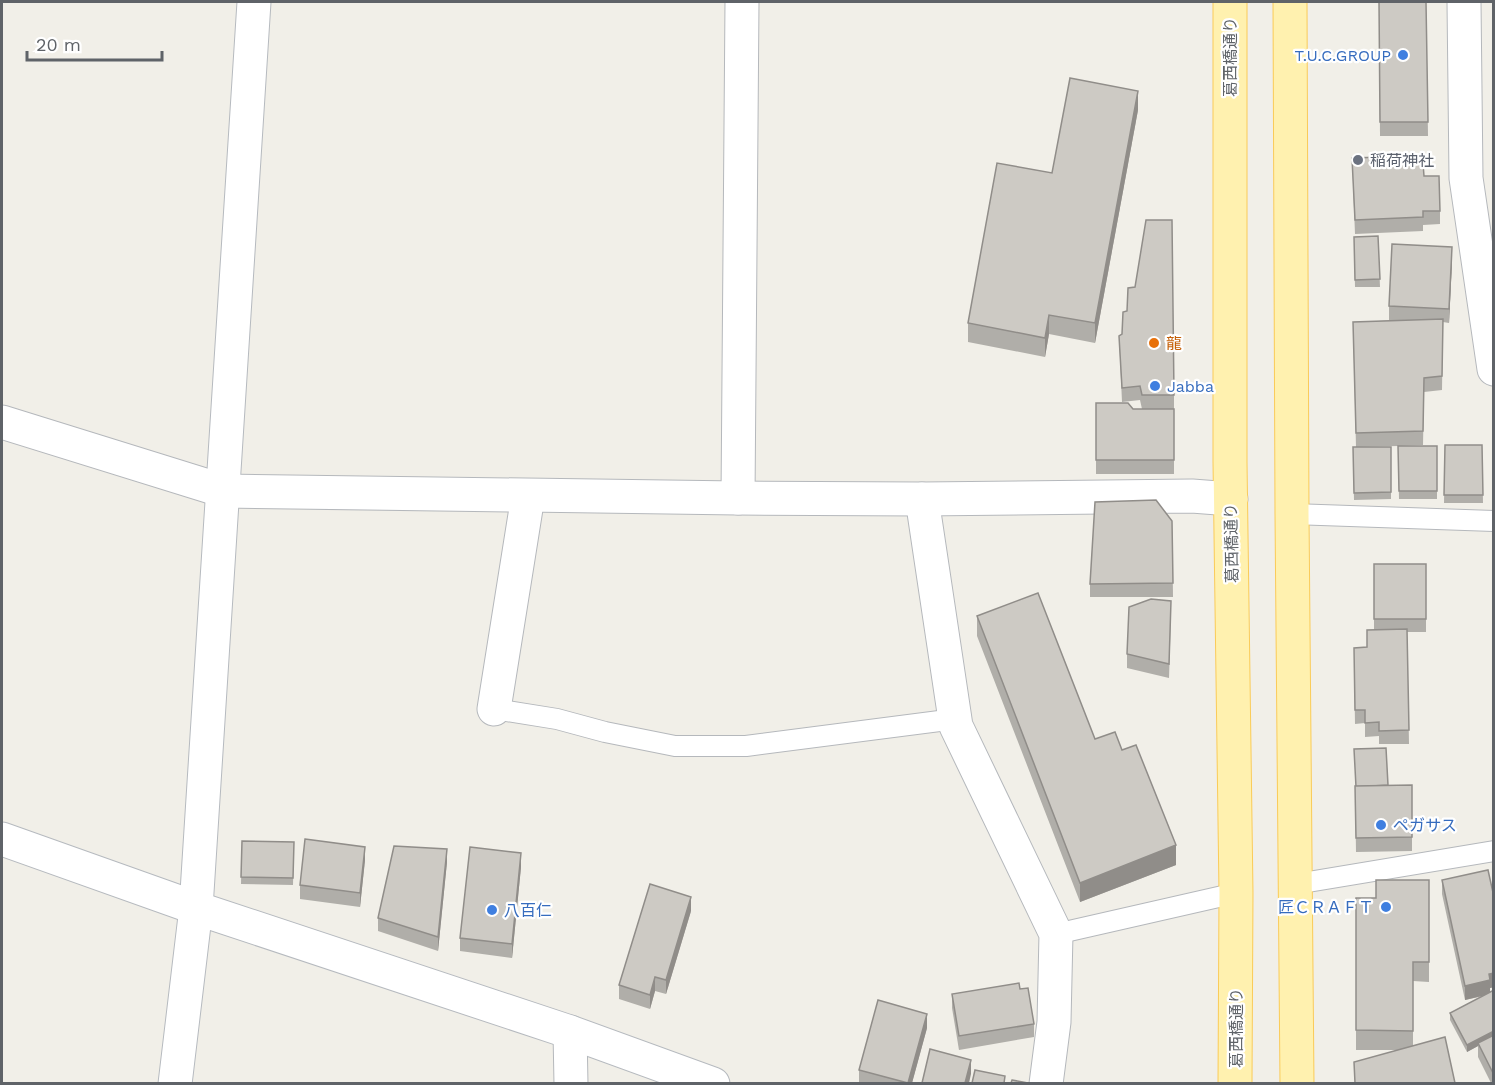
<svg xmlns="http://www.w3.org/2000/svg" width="1495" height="1085" font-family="'Work Sans','Noto Sans JP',sans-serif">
<rect width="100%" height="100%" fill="#f1efe8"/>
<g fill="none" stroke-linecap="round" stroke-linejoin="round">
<defs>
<g id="lane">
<path d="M1292 514 1494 521"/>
<path d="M494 709 557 719 605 732 675 746H746L955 719"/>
<path d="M1296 884 1494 851"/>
<path d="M1056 934 1236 893"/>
</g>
<g id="street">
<path d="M1464 2 1466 178 1494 369"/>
<path d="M2 422 224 491 738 498 922 499 1192 496 1231 499"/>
<path d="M738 498 742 2"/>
<path d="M922 499 956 726 1056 934 1054 1022 1046 1084"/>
<path d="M494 709 528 496"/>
<path d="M570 1032 571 1084"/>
</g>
<g id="secondary">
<path d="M2 839 196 908 570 1032 713 1084"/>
<path d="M175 1084 196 908 254 2"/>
</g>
<g id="primary">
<path d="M1230 2V462L1236 893 1235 1084"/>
<path d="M1290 2 1292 514 1297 1084"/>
</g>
</defs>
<use href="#lane" stroke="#b5b8bc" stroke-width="22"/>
<use href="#street" stroke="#b5b8bc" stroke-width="35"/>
<use href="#secondary" stroke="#b6babf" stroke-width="35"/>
<use href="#primary" stroke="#facb58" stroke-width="35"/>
<use href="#lane" stroke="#fff" stroke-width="20"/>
<use href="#street" stroke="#fff" stroke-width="33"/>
<use href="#secondary" stroke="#fff" stroke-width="33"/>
<use href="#primary" stroke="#fff1af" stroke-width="33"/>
</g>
<g fill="#b0aea9">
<path d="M1379 2H1426L1428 136H1380Z"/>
<path d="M1138 110 1095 343 1049 334 1045 357 968 342V323L1052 173Z"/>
<path d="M1352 158 1424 176 1440 211V224L1423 225V231L1355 234Z"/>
<path d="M1378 236 1380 287H1355L1354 237Z"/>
<path d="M1452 261 1449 323 1443 322 1442 390 1424 392 1423 445 1399 446H1437V499H1399L1398 446 1356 447 1353 322 1403 320H1389V306Z"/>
<path d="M1119 336 1174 395V474H1096V403L1133 409H1142L1140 400 1122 402Z"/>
<path d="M1445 445H1482L1483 503H1444Z"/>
<path d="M1353 447H1391V499L1354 500Z"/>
<path d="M1172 521 1173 597H1090V584Z"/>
<path d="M1374 564H1426V632H1407L1409 744H1379V736L1365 737V723L1355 724 1354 661 1367 647 1374 630Z"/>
<path d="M1171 615 1169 678 1127 668V654Z"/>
<path d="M977 616 1095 739 1122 750 1176 865 1080 902 977 636Z"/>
<path d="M1386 748 1388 786 1412 785V851L1356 852 1355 786Z"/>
<path d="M242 841 294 842 293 885 241 884Z"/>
<path d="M365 860 360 907 300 899V885Z"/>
<path d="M447 862 438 951 378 931V918Z"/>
<path d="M521 867 512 958 460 951V938Z"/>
<path d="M1429 880V982L1413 981V1046L1455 1083H1355L1354 1062 1399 1050H1356V898H1376Z"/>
<path d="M1442 880 1494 897V987L1490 988V992L1494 990V1083H1491L1478 1057V1046L1467 1052 1450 1020V1013L1483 996 1465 1000 1442 894Z"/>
<path d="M691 911 666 994 655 991 650 1009 619 999V985Z"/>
<path d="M1020 989 1034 1024V1037L959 1050 952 1008V994Z"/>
<path d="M927 1028 912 1083H859V1070Z"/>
</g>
<g fill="#908d89">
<path d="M1138 91V110L1095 343V323Z"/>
<path d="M1452 247V261L1449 323V309Z"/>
<path d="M1049 315V334L1045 357V338Z"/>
<path d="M1176 845V865L1080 902V883Z"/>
<path d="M365 847V860L360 907V893Z"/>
<path d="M447 849V862L438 951V937Z"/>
<path d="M521 853V867L512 958V944Z"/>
<path d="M691 897V911L666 994V980Z"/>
<path d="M1493 962H1494V987L1490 988V994L1465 1000V986L1489 974Z"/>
<path d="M655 977V991L650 1009V995Z"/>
<path d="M927 1014V1028L912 1083H908Z"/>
<path d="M1494 1031V1038L1478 1043V1046L1467 1052V1045Z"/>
<path d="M971 1060V1074L969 1083H965Z"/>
</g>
<g fill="#cdcac4" stroke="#908d89" stroke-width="1.5">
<path d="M1379 2H1426L1428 122H1380Z"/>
<path d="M1070 78 1138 91 1095 323 1049 315 1045 338 968 323 997 163 1052 173Z"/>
<path d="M1415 156 1423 163 1424 176H1439L1440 211H1423V217L1355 220 1352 158Z"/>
<path d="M1146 220H1172L1174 395H1142L1140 386 1122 388 1119 336 1122 334 1123 312 1127 311 1128 288 1135 287Z"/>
<path d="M1378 236 1380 279 1355 280 1354 237Z"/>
<path d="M1392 244 1452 247 1449 309 1389 306Z"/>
<path d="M1443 319 1442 376 1424 378 1423 431 1356 433 1353 322Z"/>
<path d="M1096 403H1128L1133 409H1174V460H1096Z"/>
<path d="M1445 445H1482L1483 495H1444Z"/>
<path d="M1398 446H1437V491H1399Z"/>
<path d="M1353 447H1391V492L1354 493Z"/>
<path d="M1156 500 1172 521 1173 583 1090 584 1095 502Z"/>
<rect x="1374" y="564" width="52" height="55"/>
<path d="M1038 593 1095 739 1115 732 1122 750 1136 745 1176 845 1080 883 977 616Z"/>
<path d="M1151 599 1171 601 1169 664 1127 654 1129 607Z"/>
<path d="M1407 629 1409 730 1379 731V722L1365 723V710H1355L1354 648 1367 647V630Z"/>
<path d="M1386 748 1388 785 1356 787 1354 749Z"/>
<path d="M1412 785V837L1356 838 1355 786Z"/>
<path d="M305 839 365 847 360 893 300 885Z"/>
<path d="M242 841 294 842 293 878 241 877Z"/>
<path d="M394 846 447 849 438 937 378 918Z"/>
<path d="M470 847 521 853 512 944 460 938Z"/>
<path d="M1488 870 1494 897V962H1493L1494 973 1489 974 1490 980 1465 986 1442 880Z"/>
<path d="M1376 880H1429V962H1413V1031L1356 1030V898H1376Z"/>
<path d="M650 884 691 897 666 980 655 977 650 995 619 985Z"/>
<path d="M1019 983 1020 989 1028 988 1034 1024 959 1036 952 994Z"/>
<path d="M1494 990V1031L1467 1045 1450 1013Z"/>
<path d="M878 1000 927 1014 908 1083 859 1070Z"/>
<path d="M1494 1035V1075L1478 1043Z"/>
<path d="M1445 1037 1455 1083H1355L1354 1062Z"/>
<path d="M930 1049 971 1060 965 1083H922Z"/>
<path d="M975 1070 1005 1076 1004 1083H972Z"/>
<path d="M1012 1080 1028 1083H1011Z"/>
</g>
<g fill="#3f7fe0" stroke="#fff" stroke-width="2">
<circle cx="1403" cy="55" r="6"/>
<circle cx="1155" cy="386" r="6"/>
<circle cx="1381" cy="825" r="6"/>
<circle cx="1386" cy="907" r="6"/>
<circle cx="492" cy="910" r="6"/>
</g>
<circle fill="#6b7280" stroke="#fff" stroke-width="2" cx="1358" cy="160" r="6"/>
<circle fill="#e8710a" stroke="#fff" stroke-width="2" cx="1154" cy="343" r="6"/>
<g text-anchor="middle" stroke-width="4.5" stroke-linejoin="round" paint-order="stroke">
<g font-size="16" fill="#366cbe" stroke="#fff" text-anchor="start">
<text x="1391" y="61" text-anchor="end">T.U.C.GROUP</text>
<text x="1167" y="392">Jabba</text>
<text x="1393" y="831">ペガサス</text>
<text x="1374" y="913" text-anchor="end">匠ＣＲＡＦＴ</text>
<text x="504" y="916">八百仁</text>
</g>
<g font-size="16" fill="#5f6368" stroke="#fff">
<text transform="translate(1230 57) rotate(-90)" y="6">葛西橋通り</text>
<text transform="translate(1231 543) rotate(-91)" y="6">葛西橋通り</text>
<text transform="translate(1236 1028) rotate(-90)" y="6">葛西橋通り</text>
</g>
<g font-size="16" fill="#5b616d" stroke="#fff" text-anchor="start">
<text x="1370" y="166">稲荷神社</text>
</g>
<g font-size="16" fill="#c56008" stroke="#fff" text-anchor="start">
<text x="1166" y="349">龍</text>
</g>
</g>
<rect width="1495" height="1085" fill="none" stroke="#5f6368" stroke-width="6"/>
<path d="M27 51v9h135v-9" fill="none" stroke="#5f6368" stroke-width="3"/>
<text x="36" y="51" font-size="18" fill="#5f6368" stroke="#ffffff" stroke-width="4.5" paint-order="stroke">20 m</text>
</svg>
